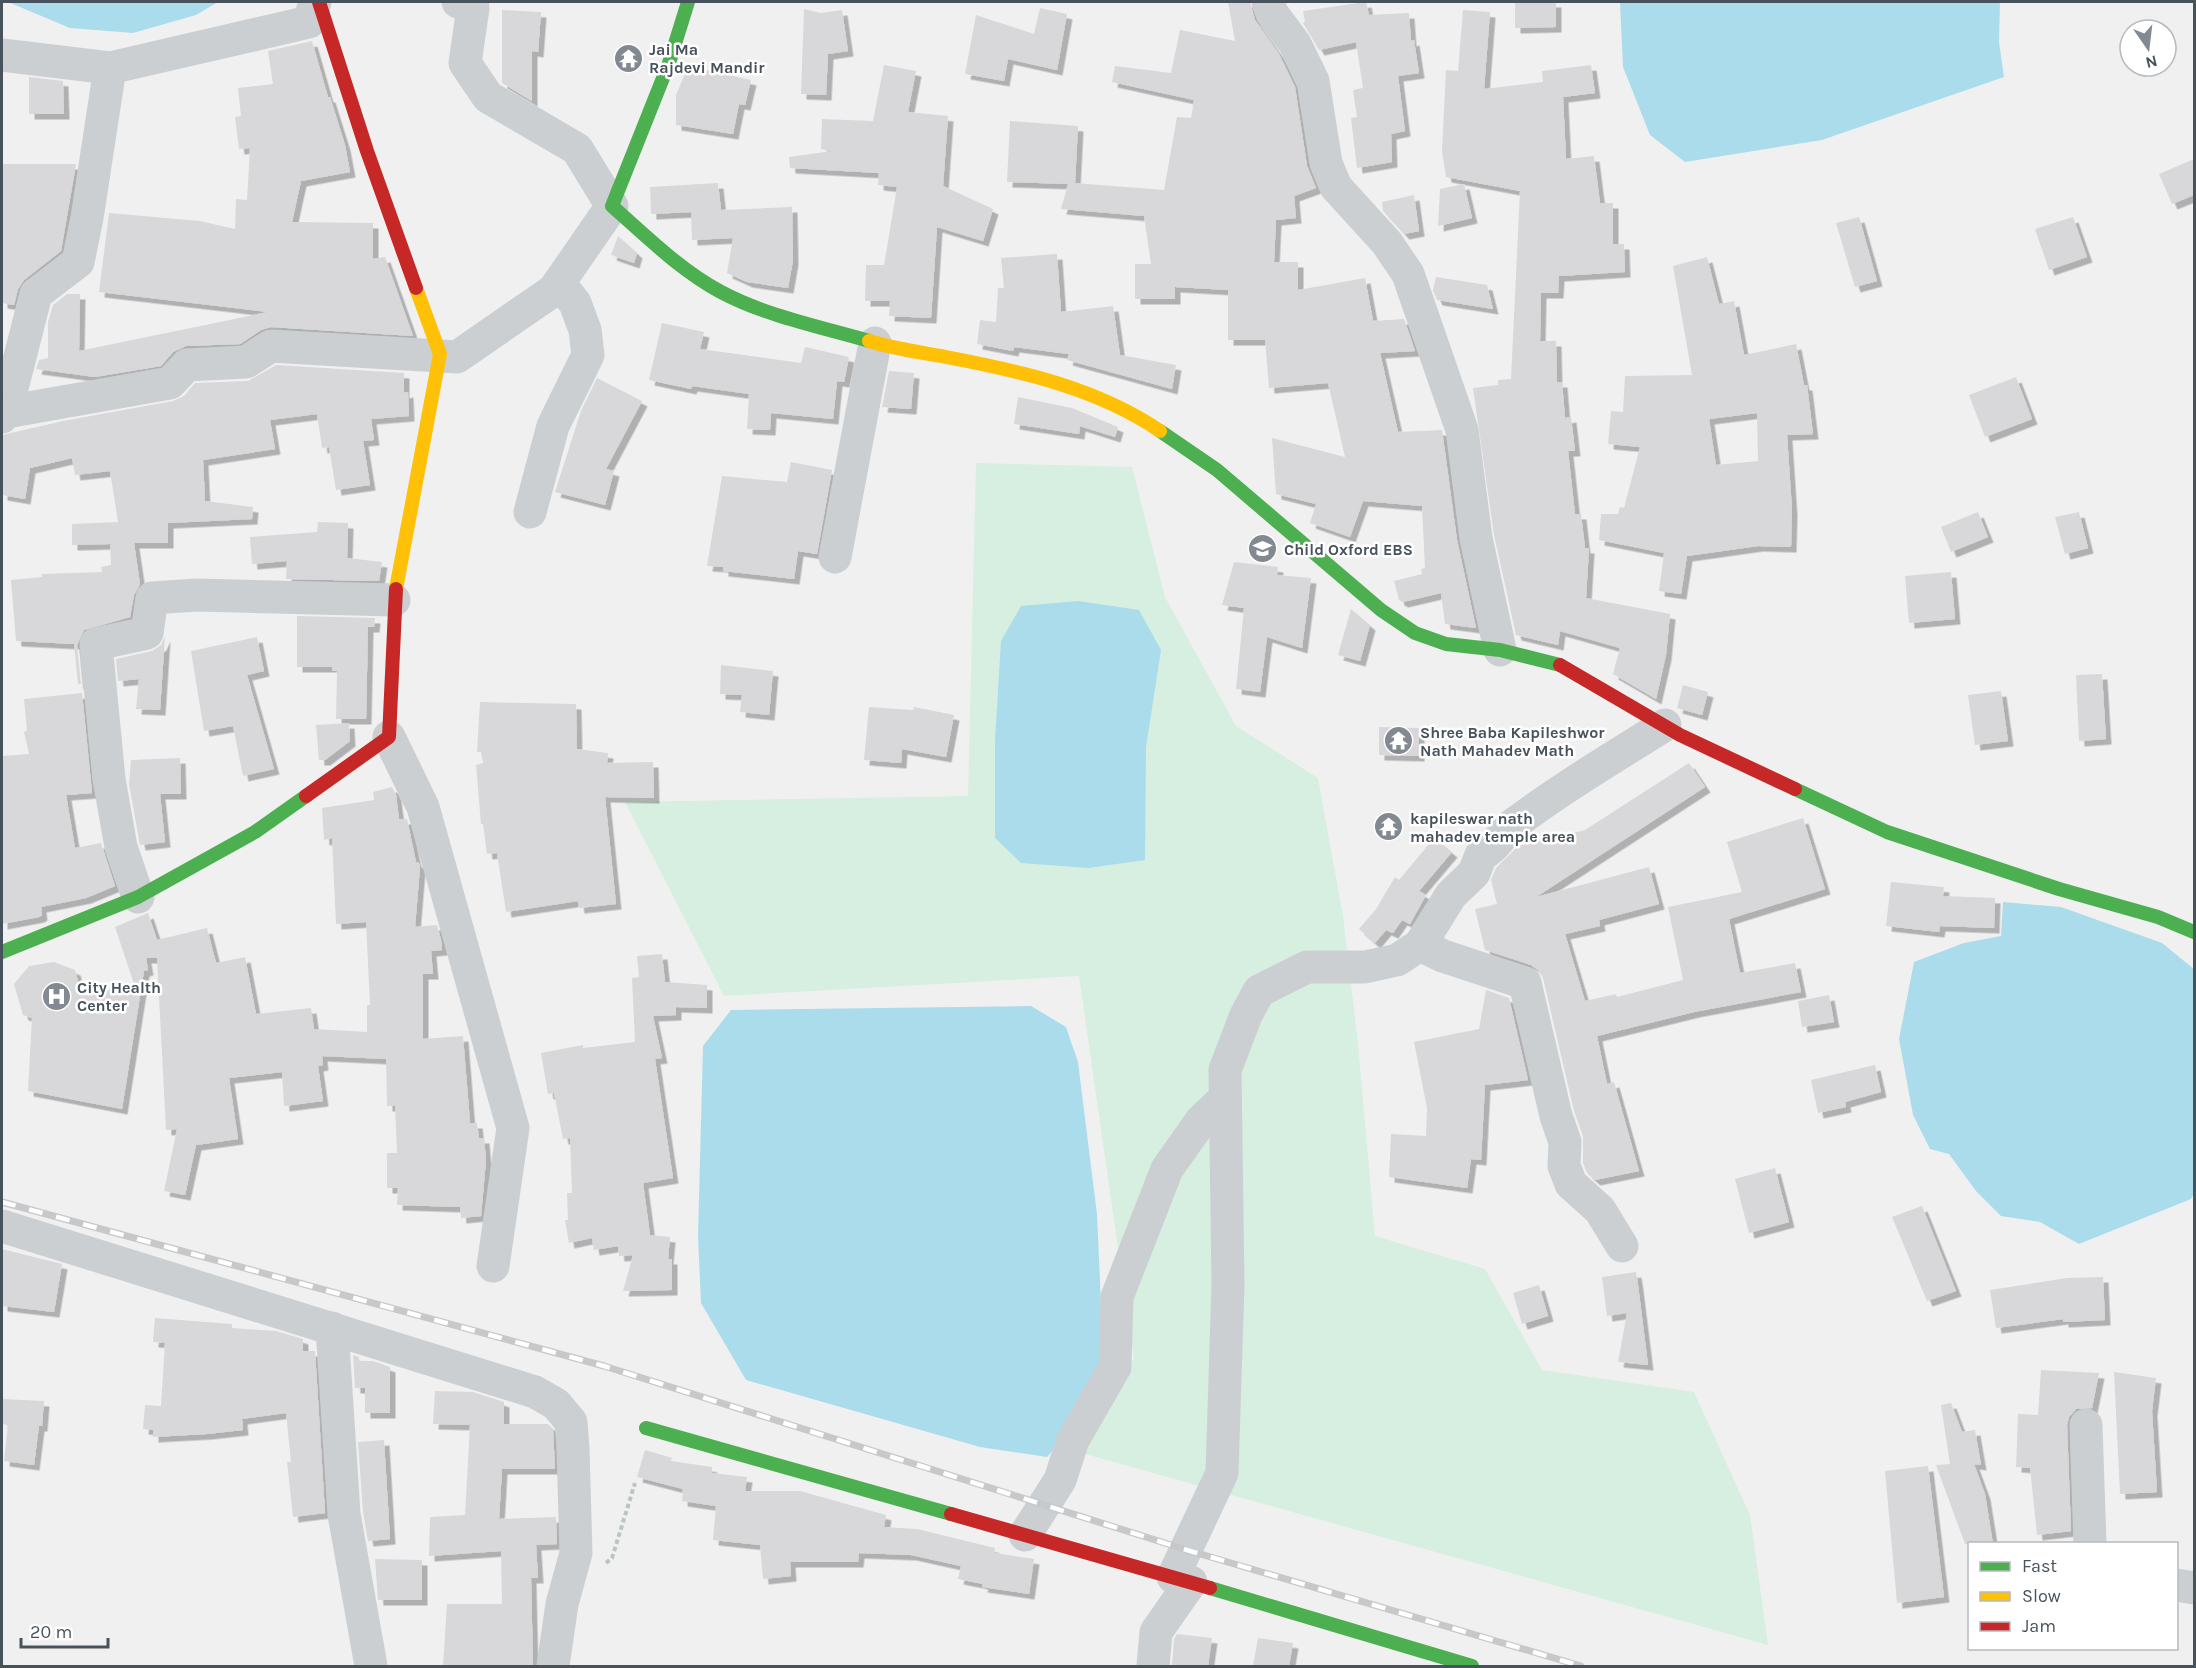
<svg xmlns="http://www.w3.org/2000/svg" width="2196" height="1668" font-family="Karla,sans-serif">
<defs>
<filter id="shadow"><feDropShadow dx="5.5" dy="5.5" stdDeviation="0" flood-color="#0004"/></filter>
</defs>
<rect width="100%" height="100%" fill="#f1f0f0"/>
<path fill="#d6efe0" d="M976 463 1132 467 1165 597 1236 726 1318 778 1343 916 1358 1044 1375 1236 1485 1269 1542 1370 1694 1392 1750 1515 1768 1645 1078 1452 1134 1359 1079 976 724 996 625 802 968 796Z"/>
<g fill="#aadcec">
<path d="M8 2H218L196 15 133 33 70 28Z"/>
<path d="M1620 2H2000L1999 42 2004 77 1822 140 1685 162 1650 135 1623 67Z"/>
<path d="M1078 601 1139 610 1161 650 1146 747 1145 860 1088 868 1021 863 995 838V740L1001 641 1021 606Z"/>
<path d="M2003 902 2061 907 2162 943 2194 969V1193L2191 1199 2079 1244 2040 1222 2001 1216 1976 1191 1949 1154 1930 1149 1913 1115 1899 1039 1914 962 1964 943 2001 936Z"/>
<path d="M1031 1006 1066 1027 1078 1062 1097 1214 1104 1371 1087 1412 1047 1457 980 1447 746 1380 701 1303 698 1236 703 1046 731 1010Z"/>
</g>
<g fill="#d8d8da" fill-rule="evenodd" filter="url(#shadow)">
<path d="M1228 2H1250L1255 20 1279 54 1295 87 1307 166 1316 188 1294 196 1296 218 1276 220 1274 262H1298V290L1365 278 1373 321 1404 319 1415 351 1380 353 1398 432 1442 430 1457 540 1476 628 1445 624 1441 593 1403 602 1399 600 1394 581 1422 574 1421 569 1425 568 1422 506 1363 501 1350 537 1310 523 1316 504 1276 494 1272 438 1345 457 1328 383 1269 388 1265 340H1228V290L1175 287V299H1135V264H1151L1144 216 1061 209 1068 184 1007 182 1010 121 1078 126 1075 183 1164 190 1177 117 1191 118 1194 100 1112 82 1115 66 1171 73 1180 30 1235 41Z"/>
<path d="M1366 2 1369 15 1409 13 1411 41 1414 40 1419 73 1398 76 1405 131 1391 134 1392 162 1357 168 1351 118 1357 117 1353 90 1363 88 1356 42 1319 50 1303 23 1305 22 1303 11Z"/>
<path d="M1515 2H1556V27L1515 28Z"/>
<path d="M1040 8 1067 14 1057 70 1008 59 1004 81 965 74 976 15 1034 34Z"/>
<path d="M804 9 821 13 842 10 848 51 828 54 826 95 801 94Z"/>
<path d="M502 10 541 12 538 52 532 51V101L502 83Z"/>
<path d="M1463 10 1490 12 1484 89 1543 82 1542 71 1591 65 1595 93 1563 97 1566 159 1594 156 1600 203H1613V244H1624L1625 272 1559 276 1558 293H1541L1540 341H1556L1557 382H1562L1565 418 1571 417 1575 451H1568L1575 514H1581L1585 548H1589L1586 598 1670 614 1666 655 1656 699 1613 674 1620 648 1560 631 1558 645 1516 635 1494 535 1473 388 1498 385V380L1511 379 1520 191 1446 177 1442 151 1446 70 1458 71Z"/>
<path d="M312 41 328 97H330L345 145 350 172 301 181 292 222 373 223V259L385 257 413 336 271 327 261 330 240 344 186 346 173 352 161 366 95 377 36 369 39 360 48 358V322L53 305 67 294H80L79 351 268 312 99 292 109 213 200 221 235 229 236 199 247 200 250 148 239 149 235 117 241 116 238 88 273 84 268 51Z"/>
<path d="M884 65 916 71 908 112 948 116 943 186 993 209 983 241 937 227 931 318 889 316 890 301H865L866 265H884L897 187 878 185 879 173 790 168 789 157 832 151 821 149 822 119 873 121Z"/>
<path d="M688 66 751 80 745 105 739 104 733 134 676 125V95Z"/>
<path d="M29 77 63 81 64 114H29Z"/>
<path d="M2194 159V195L2172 204 2159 174Z"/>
<path d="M2 164H76L61 251 24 280 18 289 14 305 2 303Z"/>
<path d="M718 183 721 210 792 207 793 260 788 288 747 282 727 273 733 238 692 240 691 212 651 214 650 187Z"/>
<path d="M1464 184 1472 218 1438 226 1440 189Z"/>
<path d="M1414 195 1419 231 1404 234 1383 211 1382 202Z"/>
<path d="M1859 217 1877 281 1855 287 1836 223Z"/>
<path d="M2073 217 2087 257 2049 270 2035 229Z"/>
<path d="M618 236 637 253 634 263 611 255Z"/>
<path d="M1057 254 1061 312 1113 306 1120 355 1176 365 1172 389 1067 360 1069 354 1014 347 1013 351 977 344 980 320 996 322 998 288H1004L1001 258Z"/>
<path d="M1707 257 1719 304 1734 301 1744 355 1796 344 1804 385H1807L1813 434 1787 435 1792 510 1791 547 1758 546 1687 556 1681 594 1659 591 1664 553 1599 540 1601 514H1618L1620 507 1624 508 1640 447 1608 444 1611 411 1623 412 1625 376 1692 375 1673 266ZM1757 413 1758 461 1716 465 1709 419Z"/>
<path d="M1436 277 1487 285 1493 309 1437 300 1433 290Z"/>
<path d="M662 323 704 332 700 349 801 363 805 347 849 357 844 382 837 381 833 419 771 413 770 430 747 429 749 394 692 386 691 389 649 380Z"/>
<path d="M276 365 404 373V393L408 392 409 416 371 419 374 440 363 441 370 485 336 490 329 447 322 448 317 414 270 420 275 449 203 460 205 501 253 507 252 519 168 523V543H134L140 584 134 595 130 617 84 630 77 645 81 684H78L74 644 16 641 11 580 42 577V574L102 572 101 567 111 565 110 544 72 545V524L118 522 110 471 75 475 72 458 30 468 25 499 2 495V435L63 421 173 401 184 396 195 383 248 381Z"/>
<path d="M889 371 914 373 911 409 882 407Z"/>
<path d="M2016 377 2032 419 1985 437 1969 395Z"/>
<path d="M597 378 642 401 606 469 614 471 605 505 555 492 581 411Z"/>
<path d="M1018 397 1072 408 1118 427 1115 437 1080 426 1079 434 1014 424Z"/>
<path d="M791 462 832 470 817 554 798 551 794 579 723 571V567L707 566 722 476 787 482Z"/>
<path d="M1978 512 1988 537 1951 552 1941 527Z"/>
<path d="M2079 512 2088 548 2065 554 2055 517Z"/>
<path d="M318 522 348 523 347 558 382 562 379 581 286 579 287 561 252 564 250 537 317 532Z"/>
<path d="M1234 562 1278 567 1277 575 1311 578 1302 648 1267 637 1260 692 1236 689 1244 608 1222 605Z"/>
<path d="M1951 572 1955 619 1909 623 1905 576Z"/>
<path d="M1351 609 1370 625 1360 661 1338 655Z"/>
<path d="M297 616 375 618 374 627H368L366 719H336L337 671H332V667H297Z"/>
<path d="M165 636 160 710 136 709 139 679 118 681 116 659 152 651 161 645Z"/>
<path d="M257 637 264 671 247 675 274 769 243 776 233 726 204 731 191 651Z"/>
<path d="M721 665 773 671 769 715 740 712 742 695 720 694Z"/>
<path d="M2102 674 2106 739 2079 741 2076 675Z"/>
<path d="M1683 685 1708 692 1702 715 1677 708Z"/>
<path d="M2001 691 2008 741 1975 745 1968 695Z"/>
<path d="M82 693 92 793 66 795 75 848 101 843 115 886 86 898 41 907 42 915 39 917 2 924V756L29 754 24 732 27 731 24 699Z"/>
<path d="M480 702 576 704 577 749 608 753 607 763 653 762 654 798 605 797 616 904 579 908 578 901 506 912 497 853 487 854 483 824H481L476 765 483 763 481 752H477Z"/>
<path d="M869 707 913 710 914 707 954 715 946 757 902 749 901 763 864 760Z"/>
<path d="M349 723 350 741 325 760H319L316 725Z"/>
<path d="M1379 727 1419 728V756L1379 755Z"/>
<path d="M180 758 181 794H160L165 842 140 845 129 784 131 760Z"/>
<path d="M1689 763 1705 787 1536 897 1649 867 1659 904 1599 920 1600 926 1565 934 1585 1001 1616 994 1617 997 1683 980 1668 907 1742 892 1727 842 1803 818 1825 889 1729 919 1740 973 1795 963 1801 992 1694 1012 1597 1036 1607 1084 1614 1082 1639 1171 1595 1180 1587 1173 1583 1163V1136L1574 1111 1543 978 1538 970 1531 965 1485 950 1475 909 1497 904 1491 880 1496 868 1518 846 1585 830Z"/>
<path d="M392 787 396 795 399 819H407L416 862 419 863 420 867 415 927 437 925 441 940 442 950 431 951 433 974H423V1039L463 1036 470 1123H477L479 1138H484L486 1160 481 1216 461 1218 460 1207 397 1205 398 1188H387V1153H397L395 1106H387L386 1059 322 1056 323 1065 318 1066 323 1101 284 1106 282 1072 229 1078 238 1139 196 1145 185 1195 164 1191 177 1129 166 1130 157 958H146L148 970 144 971 122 1109 28 1091 32 1018 23 1015 14 984 29 966 54 962 75 970 82 996 134 984 115 927 148 913 157 940 207 928 216 963 245 957 256 1014 311 1008 314 1029 367 1032V1005H370L366 922 336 924 332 838 324 840 322 808 374 800 373 792Z"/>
<path d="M1434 838 1452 852 1419 891 1426 895 1410 924 1402 920 1393 933 1386 930 1375 943 1359 929 1376 909 1395 877 1399 880Z"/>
<path d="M1891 882 1944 887 1943 896 1995 898 1994 928 1940 926 1939 932 1886 926Z"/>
<path d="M662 954 665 982 707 985V1008L676 1007V1015L653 1016 662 1058 655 1059 673 1178 643 1183 650 1235 670 1237 668 1259H672V1290L623 1291 633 1255 619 1256 618 1246 594 1250 592 1238 569 1243 565 1220H568L567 1193H572L570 1138 563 1139 554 1093 548 1094 541 1053 583 1045V1048L635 1042 632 978 639 977 637 956Z"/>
<path d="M1486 990 1509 998 1528 1080 1485 1085 1481 1160 1471 1159 1467 1188 1389 1177 1391 1134 1426 1136 1427 1108 1414 1042 1479 1029Z"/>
<path d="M1829 995 1834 1022 1802 1027 1798 1001Z"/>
<path d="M1875 1065 1881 1092 1845 1102 1846 1107 1818 1113 1811 1080Z"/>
<path d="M1775 1168 1789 1222 1749 1233 1735 1179Z"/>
<path d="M1922 1206 1956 1291 1927 1301 1892 1217Z"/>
<path d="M2 1249 62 1264 54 1312 2 1306Z"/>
<path d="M1636 1272 1638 1285 1648 1365 1618 1362 1627 1313 1607 1316 1602 1277Z"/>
<path d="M2103 1277 2105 1320 2063 1322V1319L1996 1328 1990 1290 2067 1278Z"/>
<path d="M1539 1285 1548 1316 1522 1324 1513 1293Z"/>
<path d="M155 1318 232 1324V1328L276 1331 303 1339V1351H315L325 1513 293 1517 287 1462H291L286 1413 242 1419 243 1430 207 1434 153 1437V1430L143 1429 145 1405 161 1406 165 1343 153 1342Z"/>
<path d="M353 1355 359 1357V1361H373L390 1367V1413H365V1388H355Z"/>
<path d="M2041 1370 2099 1373 2092 1408 2076 1409 2069 1417 2067 1425 2071 1531 2037 1535 2030 1468 2016 1467 2018 1414 2038 1415Z"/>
<path d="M2114 1372 2156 1378 2152 1411 2157 1492 2120 1494Z"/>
<path d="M435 1391 473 1392 504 1402V1424H548L553 1429 555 1469H502L499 1519 556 1517 557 1544 536 1545 538 1578H531L533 1666H443L447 1604H502L501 1551 429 1556 430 1517 465 1515 470 1425 433 1424Z"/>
<path d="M2 1399 44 1401 42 1426H39L34 1465 4 1461 8 1425 2 1424Z"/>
<path d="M1951 1403 1962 1432 1975 1430 1981 1465 1974 1464 1985 1494 1993 1544H1965L1936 1465 1950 1464 1941 1405Z"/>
<path d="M384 1440 390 1539 368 1541 363 1512 358 1442Z"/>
<path d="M645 1450 672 1458 671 1461 712 1467V1473L747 1477 745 1491H800L886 1515 884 1527 917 1529 995 1548 994 1553 1034 1559 1029 1594 982 1587 983 1584 958 1579 961 1566 911 1555 859 1553 858 1562H790L791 1576 763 1579 760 1545 713 1540 716 1506 682 1501 683 1489 637 1477Z"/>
<path d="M1928 1466 1944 1597 1897 1603 1885 1471Z"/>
<path d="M375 1559 422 1560V1600H378Z"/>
<path d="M1177 1634 1212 1638 1208 1666H1172L1174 1639Z"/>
<path d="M1258 1638 1293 1643 1289 1666H1253Z"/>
</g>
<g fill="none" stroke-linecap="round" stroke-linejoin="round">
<path stroke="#bac5c1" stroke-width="4" stroke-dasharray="4.5 3" stroke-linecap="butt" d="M606 1563 612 1558 635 1483"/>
<g stroke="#cccfd1" stroke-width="33">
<path d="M1268 2 1272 13 1295 44 1313 81 1326 163 1336 187 1387 243 1408 274 1462 430 1476 538 1500 650"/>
<path d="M2 55 110 68 309 22 315 2"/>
<path d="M6 412 36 294 78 262 87 218 110 68"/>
<path d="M2 417 6 412 170 383 187 365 246 362 271 346 457 357 554 290 612 206 577 149 488 97 465 63 473 8 458 2"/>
<path d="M530 512 553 426 588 355 585 330 575 303 559 283"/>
<path d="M835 557 875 343"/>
<path d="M389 737 423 807 513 1128 493 1266"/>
<path d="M138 897 121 847 109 779 96 644 147 633 152 598 197 595 394 600"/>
<path d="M2 1226 535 1392 556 1404 571 1422 573 1448 576 1553 562 1604 553 1666"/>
<path d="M1622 1246 1600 1210 1571 1184 1564 1166 1565 1142 1556 1116 1525 983 1443 956 1420 945 1451 895 1474 873 1481 855C1498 846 1500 834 1514 824 1562 788 1614 757 1665 725"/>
<path d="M332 1328 344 1514 371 1666"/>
<path d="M2086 1425 2090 1544"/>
<path d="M1025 1535 1060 1480 1073 1440 1115 1367 1117 1297 1167 1169 1201 1121 1224 1099"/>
<path d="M1173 1577 1222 1473 1228 1285 1225 1070 1246 1015 1259 991 1307 967H1365L1397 960 1420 945"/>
<path d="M2176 1585 2194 1588"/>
<path d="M1153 1666 1156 1632 1191 1582"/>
</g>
<g stroke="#4caf50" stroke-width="14">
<path d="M688 2 669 63 612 206C646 236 680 270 721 292 766 316 821 327 869 341"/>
<path d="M1160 431 1217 470 1381 610 1415 633 1446 644 1500 650 1560 665"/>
<path d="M1795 789 1887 832 2059 889 2158 917 2194 932"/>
<path d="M2 952 138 897 255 832 306 796"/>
<path d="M646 1428 951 1514"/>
<path d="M1210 1588 1472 1666"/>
</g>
<g stroke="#ffc107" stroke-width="14">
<path d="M869 341C894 349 920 352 946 357 1020 371 1097 388 1160 431"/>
<path d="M396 589 440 354 416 288"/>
</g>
<g stroke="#c62828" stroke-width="14">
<path d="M319 2 367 151 416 288"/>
<path d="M1560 665 1680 735 1795 789"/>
<path d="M306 796 389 737 396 589"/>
<path d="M951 1514 1210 1588"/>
</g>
<defs>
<path id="rail" d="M2 1202 604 1366 1187 1550 1581 1666"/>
</defs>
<use href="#rail" stroke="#c6c8ca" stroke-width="7"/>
<use href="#rail" stroke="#fff" stroke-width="4.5" stroke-dasharray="14" stroke-linecap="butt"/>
</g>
<defs>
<symbol id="temple-disc" viewBox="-11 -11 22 22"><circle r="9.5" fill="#838990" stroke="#fff"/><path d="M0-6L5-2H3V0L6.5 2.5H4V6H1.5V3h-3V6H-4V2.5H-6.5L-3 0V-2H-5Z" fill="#fff"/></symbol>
<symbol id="school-disc" viewBox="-11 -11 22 22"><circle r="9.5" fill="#838990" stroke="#fff"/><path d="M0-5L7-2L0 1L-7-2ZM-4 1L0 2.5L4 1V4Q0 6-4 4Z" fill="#fff"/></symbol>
<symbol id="hospital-disc" viewBox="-11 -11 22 22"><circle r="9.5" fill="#838990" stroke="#fff"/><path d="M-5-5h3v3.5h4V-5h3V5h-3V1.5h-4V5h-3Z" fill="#fff"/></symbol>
</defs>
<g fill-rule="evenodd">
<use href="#temple-disc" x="612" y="42" width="33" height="33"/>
<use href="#school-disc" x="1246" y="532" width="33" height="33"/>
<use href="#temple-disc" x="1382" y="724" width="33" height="33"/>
<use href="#temple-disc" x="1372" y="810" width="33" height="33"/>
<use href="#hospital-disc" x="40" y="980" width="33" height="33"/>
</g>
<g text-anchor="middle" stroke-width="5" stroke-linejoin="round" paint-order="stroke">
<g font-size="16" font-weight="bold" fill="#48525c" stroke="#fff" text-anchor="start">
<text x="649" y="55">Jai Ma<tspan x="649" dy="18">Rajdevi Mandir</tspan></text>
<text x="1284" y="555">Child Oxford EBS</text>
<text x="1420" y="738">Shree Baba Kapileshwor<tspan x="1420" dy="18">Nath Mahadev Math</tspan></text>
<text x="1410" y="824">kapileswar nath<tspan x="1410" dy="18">mahadev temple area</tspan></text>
<text x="77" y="993">City Health<tspan x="77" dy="18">Center</tspan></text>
</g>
</g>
<rect width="2196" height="1668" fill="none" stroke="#48525c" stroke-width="6"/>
<rect x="1968" y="1542" width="210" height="108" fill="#ffffff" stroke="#b6babe" stroke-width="1.5"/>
<rect x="1980" y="1562" width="30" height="9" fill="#4caf50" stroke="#b6babe" stroke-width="1.5"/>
<text x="2022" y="1572" font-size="18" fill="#48525c">Fast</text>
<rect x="1980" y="1592" width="30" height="9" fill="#ffc107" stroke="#b6babe" stroke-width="1.5"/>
<text x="2022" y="1602" font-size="18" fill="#48525c">Slow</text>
<rect x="1980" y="1622" width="30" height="9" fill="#c62828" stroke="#b6babe" stroke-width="1.5"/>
<text x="2022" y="1632" font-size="18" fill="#48525c">Jam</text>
<g transform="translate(2148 48) rotate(166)"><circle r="28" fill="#ffffff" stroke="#b6babe" stroke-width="1.5"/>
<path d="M0-4.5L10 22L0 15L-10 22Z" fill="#838990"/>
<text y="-9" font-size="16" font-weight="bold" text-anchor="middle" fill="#48525c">N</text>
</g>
<path d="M21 1638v9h87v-9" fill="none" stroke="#48525c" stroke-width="3"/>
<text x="30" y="1638" font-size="18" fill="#48525c" stroke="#ffffff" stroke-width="4.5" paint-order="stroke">20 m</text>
</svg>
